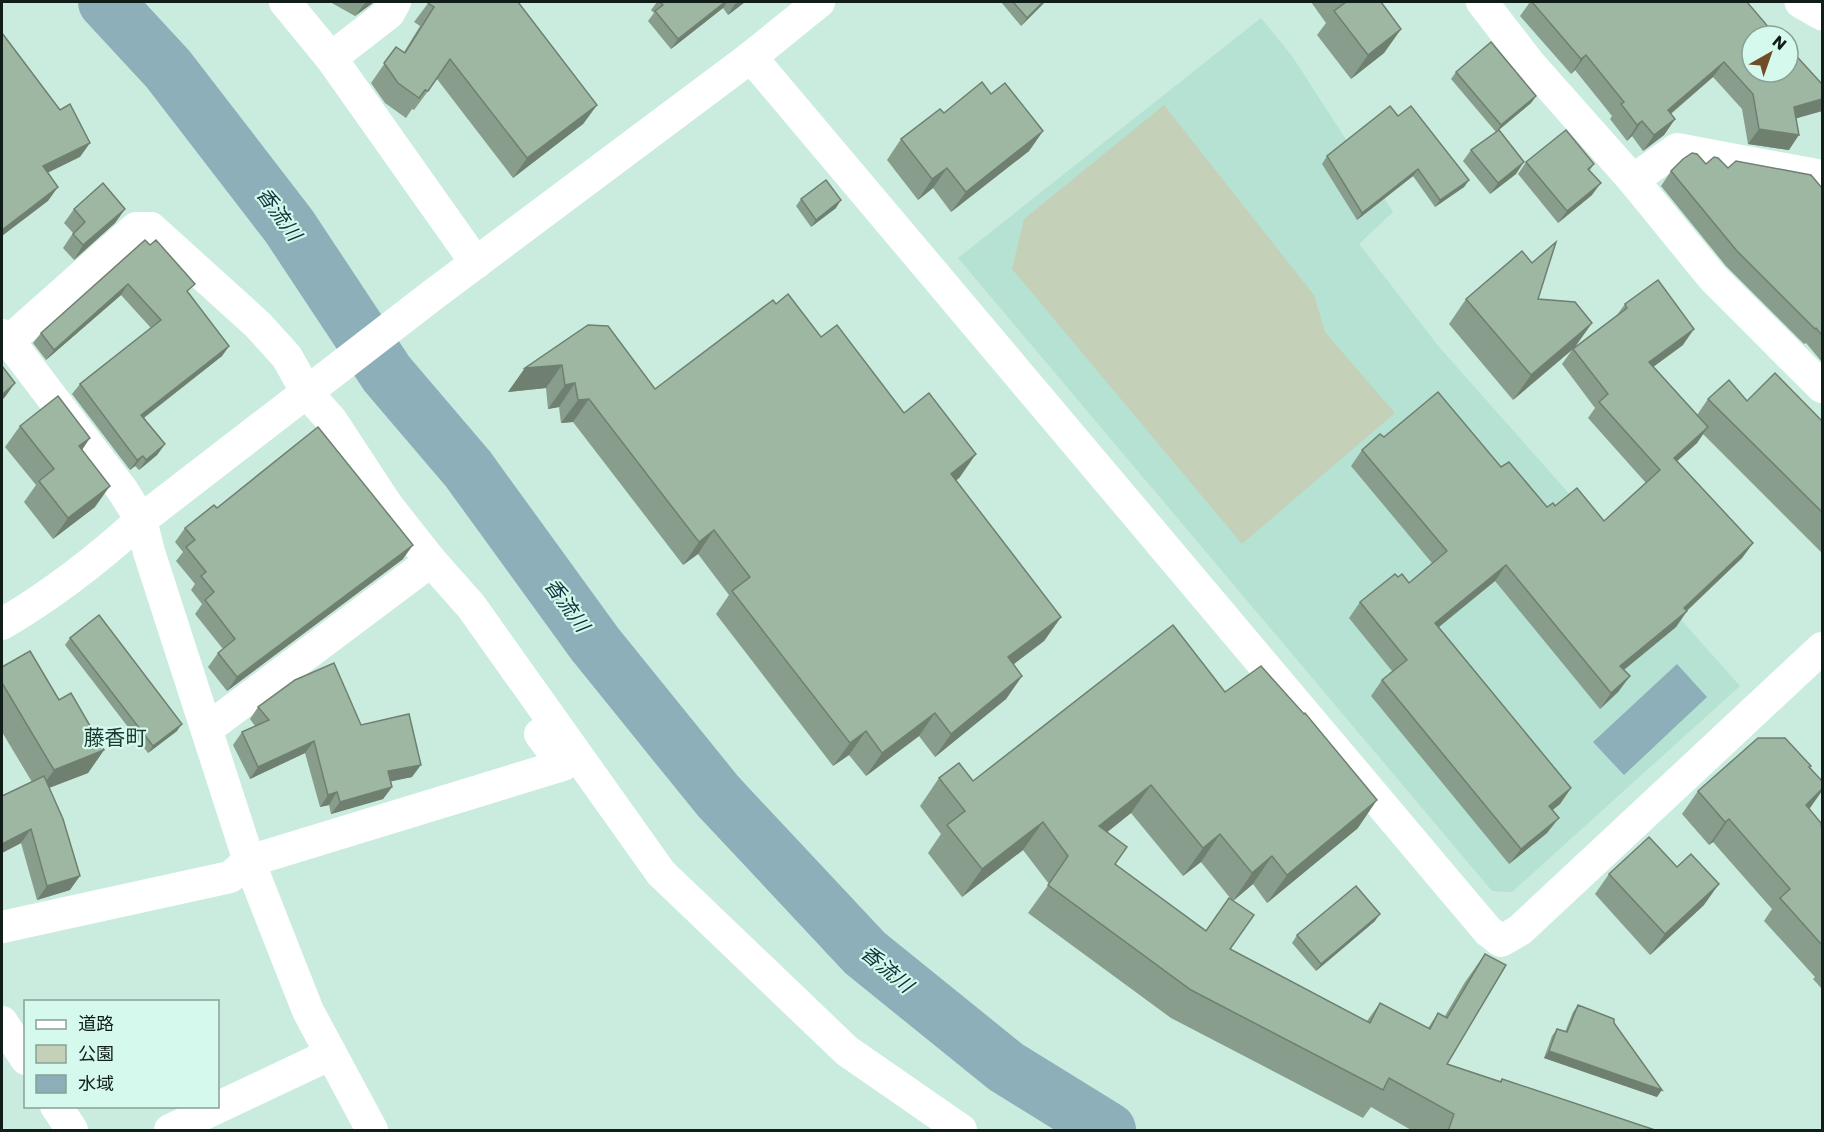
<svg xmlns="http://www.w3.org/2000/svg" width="1824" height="1132" font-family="Poppins,'Noto Sans JP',sans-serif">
<rect width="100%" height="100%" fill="#c9ecdf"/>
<path fill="#b6e2d3" d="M1261 18 1292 56 1393 212 1359 244 1440 348 1740 686 1512 892 1492 891 958 258Z"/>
<path fill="#c4d1b8" d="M1164 105 1314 295 1325 332 1395 413 1242 544 1012 269 1024 219Z"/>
<path fill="#8cafb9" d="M1677 664 1707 697 1624 775 1593 742Z"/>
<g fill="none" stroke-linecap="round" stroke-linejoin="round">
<path stroke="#8cafb9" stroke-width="56" d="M106 2 168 69 289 226 387 374 468 469 595 644 718 796 865 953 1006 1067 1108 1130"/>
<g stroke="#fff" stroke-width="32">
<path d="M285 2 331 58 476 263"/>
<path d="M1482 2 1530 64 1633 180 1713 278 1822 387"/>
<path d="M751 57 1488 931 1501 941 1520 930 1822 648"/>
<path d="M331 58 389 13 395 2"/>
<path d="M1633 180 1677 149 1822 176"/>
<path d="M2 335 9 341 123 491 141 520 149 552 249 861 308 1011 372 1130"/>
<path d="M9 341 136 228H151L258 325 287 357 307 393 332 421 387 505 431 561 471 606 661 873 847 1051 961 1130"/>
<path d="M2 624C52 595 98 559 141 520L434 294 751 57 819 2"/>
<path d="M207 729 431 561"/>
<path d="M2 927 230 877 249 861 563 765 540 734"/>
<path d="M2 1022 26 1059"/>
<path d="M56 1106 72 1130"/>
<path d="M170 1130 331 1054"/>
</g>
<path stroke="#fff" stroke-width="33" d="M1801 2 1822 14"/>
</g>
<g fill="#889d8b" fill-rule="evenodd">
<path d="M330 2H374L355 16Z"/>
<path d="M429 2 597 105 583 124 513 178 437 79 414 110 412 109 406 118 385 103 371 83 396 47 404 52 420 26 414 22Z"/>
<path d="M657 2H745L728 15 723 8 671 49 648 21 654 13 651 10Z"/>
<path d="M1001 2H1045L1021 26Z"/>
<path d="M1311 2H1381L1401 29 1384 53 1351 79 1317 35 1326 23Z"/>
<path d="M1530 2H1747L1822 111 1796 118 1789 150 1748 144 1742 109 1713 77 1671 114 1675 119 1664 135 1643 151 1632 136 1627 141 1610 119 1612 116 1575 70 1571 74 1520 16Z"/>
<path d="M1456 72 1536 96 1531 103 1499 130 1516 174 1490 194 1463 161 1471 150 1496 132 1451 79Z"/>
<path d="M991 94 1043 131 1029 151 951 212 933 188 918 200 887 160 901 139 944 113Z"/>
<path d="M1398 116 1469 180 1464 187 1435 207 1413 176 1357 220 1322 164 1327 156Z"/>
<path d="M1526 162 1594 164 1590 170 1592 195 1558 223 1518 174Z"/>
<path d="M1706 164 1728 168 1822 188V362L1806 343 1804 344 1726 266 1661 186 1671 171Z"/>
<path d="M801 199 836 208 811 227 796 206Z"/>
<path d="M74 209H125L115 223 74 260 63 248 73 233 64 223Z"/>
<path d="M145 240 229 346 222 356 144 418 165 444 157 455 139 470 135 466 130 470 72 394 80 384 151 328 121 295 46 360 33 343 41 333Z"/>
<path d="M1466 299H1538L1592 323 1575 347 1617 315 1625 304 1683 345 1653 367 1697 415 1708 399 1747 401 1822 421V553L1703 434 1697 443 1677 461 1753 543 1742 558 1687 611 1676 627 1624 670 1630 676 1618 692 1600 709 1495 581 1439 627 1571 788 1560 804 1552 810 1547 833 1509 864 1371 696 1382 680 1392 671 1349 618 1360 602 1398 577 1409 583 1432 563 1351 466 1362 450 1384 437 1501 467 1547 507 1555 506 1604 521 1646 483 1588 418 1595 408 1562 364 1572 350 1513 400 1449 324Z"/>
<path d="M776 304 821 337 904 413 960 477 956 481 1061 617 1044 641 1013 664 1022 676 1006 699 935 757 919 736 866 776 849 755 833 766 716 614 729 595 698 554 683 565 573 422 561 423 559 407 548 409 546 388 508 392 525 368 588 325 655 389Z"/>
<path d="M20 426 82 450 95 507 53 539 24 502 36 485 5 447Z"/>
<path d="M217 508 403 559 227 691 208 667 218 653 223 649 195 614 202 604 191 590 195 584 176 561 183 552 175 542 185 528Z"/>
<path d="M70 638 177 731 148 753 65 645Z"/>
<path d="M2 667 59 700 104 750 88 773 49 788 70 890 37 900 21 843 2 853V796L32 782 2 732Z"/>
<path d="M1225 692 1358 828 1267 903 1253 884 1233 901 1230 949 1367 1021 1380 1003 1428 1028 1438 1013 1445 1016 1465 982 1485 954 1447 1064 1500 1081 1502 1079 1658 1131H1413L1371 1107 1363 1118 1171 1018 1028 913 1049 884 1023 850 962 897 928 853 941 834 920 806 939 778 973 781ZM1131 813 1183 876 1201 862 1231 899 1206 930 1115 864 1107 832Z"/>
<path d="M258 707 361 725 412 777 390 781 392 787 383 799 331 814 329 805 320 807 305 753 250 779 233 745 242 732 255 726 250 719Z"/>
<path d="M1809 768 1810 808 1809 809 1822 831V989L1813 979 1815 977 1764 921 1772 909 1713 842 1709 845 1682 814 1698 791Z"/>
<path d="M1677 867 1704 905 1650 955 1595 894 1609 874Z"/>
<path d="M1375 921 1316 971 1292 943 1297 935Z"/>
<path d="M1578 1005 1614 1023 1657 1097 1544 1058 1552 1036 1557 1029 1565 1032 1573 1012Z"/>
</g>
<g fill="#6f8071">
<path d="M366 2H374L355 16Z"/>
<path d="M725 2H727L723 8 671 49 678 39Z"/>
<path d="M739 2H745L728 15 735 4Z"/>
<path d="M1043 2H1045L1021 26 1027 18Z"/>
<path d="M1401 29 1384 53 1351 79 1368 55Z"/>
<path d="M1586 55 1575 70 1571 74 1581 59Z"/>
<path d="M1724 62 1713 77 1657 125 1668 110Z"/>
<path d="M1536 96 1531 103 1496 132 1501 125Z"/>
<path d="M1822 99V111L1784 122 1794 107Z"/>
<path d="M597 105 583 124 513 178 527 158Z"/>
<path d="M1675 119 1664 135 1643 151 1654 135Z"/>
<path d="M1642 121 1632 136 1627 141 1637 125Z"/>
<path d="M1759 129 1799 135 1789 150 1748 144Z"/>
<path d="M1043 131 1029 151 951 212 966 192Z"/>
<path d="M90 143 80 157 33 180 43 166Z"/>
<path d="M1524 162 1516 174 1490 194 1498 183Z"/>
<path d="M947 168 933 188 918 200 932 179Z"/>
<path d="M1418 169 1413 176 1357 220 1362 213Z"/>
<path d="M1469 180 1464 187 1435 207 1440 200Z"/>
<path d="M1601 183 1592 195 1558 223 1567 211Z"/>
<path d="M58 187 48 201 2 236V230Z"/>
<path d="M841 200 836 208 811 227 816 220Z"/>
<path d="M125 209 115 223 74 260 83 245Z"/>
<path d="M128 284 121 295 46 360 54 350Z"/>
<path d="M1592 323 1574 348 1513 400 1531 375Z"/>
<path d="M1694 329 1683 345 1638 378 1649 362Z"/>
<path d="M229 346 222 356 134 425 141 415Z"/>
<path d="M562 365 546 388 508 392 525 368Z"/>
<path d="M15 383 5 397 2 400V395Z"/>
<path d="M575 383 559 407 548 409 565 385Z"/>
<path d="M589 399 573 422 561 423 578 400Z"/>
<path d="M1708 427 1697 443 1663 474 1674 458Z"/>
<path d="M90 438 76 459 79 446Z"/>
<path d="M165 444 157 455 139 470 146 460Z"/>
<path d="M976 454 960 477 935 497 951 474Z"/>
<path d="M143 456 135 466 130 470 137 460Z"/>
<path d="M110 486 95 507 53 539 68 518Z"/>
<path d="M714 530 698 554 683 565 699 542Z"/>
<path d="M1753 543 1742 558 1682 615 1687 611 1676 627 1609 682 1620 666 1684 608Z"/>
<path d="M413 545 403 559 227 691 237 677Z"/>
<path d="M1506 565 1495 581 1424 639 1435 623Z"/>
<path d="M1061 617 1044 641 992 681 1008 657Z"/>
<path d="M1022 676 1006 699 935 757 951 734Z"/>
<path d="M1630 676 1618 692 1600 709 1611 693Z"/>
<path d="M935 713 919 736 866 776 882 753Z"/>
<path d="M182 724 177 731 148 753 153 746Z"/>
<path d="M866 731 849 755 833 766 850 743Z"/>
<path d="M314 741 305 753 250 779 258 767Z"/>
<path d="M104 750 88 773 38 792 54 770Z"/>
<path d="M421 765 412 777 379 784 388 771Z"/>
<path d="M1151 785 1131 813 1080 854 1099 826Z"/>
<path d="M392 787 383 799 331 814 340 802Z"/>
<path d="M1571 788 1560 804 1538 822 1549 806Z"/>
<path d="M1822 789V791L1810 808 1790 828 1806 805Z"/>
<path d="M337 792 329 805 320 807 328 795Z"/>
<path d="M1377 800 1358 828 1267 903 1287 875Z"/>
<path d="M1559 818 1547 833 1509 864 1521 849Z"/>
<path d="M1729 819 1713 842 1709 845 1725 822Z"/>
<path d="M1043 822 1023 850 962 897 982 869Z"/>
<path d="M31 829 21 843 2 853V844Z"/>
<path d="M1220 834 1201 862 1183 876 1203 848Z"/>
<path d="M1272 856 1253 884 1233 901 1252 873Z"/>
<path d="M80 876 70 890 37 900 47 886Z"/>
<path d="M1719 884 1704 905 1650 955 1665 934Z"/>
<path d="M1380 914 1375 921 1316 971 1321 964Z"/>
<path d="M1549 1051 1662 1090 1657 1097 1544 1058Z"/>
</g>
<g fill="#9eb7a2" stroke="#6f8071" stroke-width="1.5">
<path d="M429 2H518L597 105 527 158 450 59 428 91 425 90 419 98 398 83 384 63 396 47 405 53 434 7 428 3Z"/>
<path d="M660 2H725L678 39 655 11 663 5Z"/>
<path d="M1013 2H1043L1027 18Z"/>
<path d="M1345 2H1381L1401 29 1368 55 1334 11 1346 2Z"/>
<path d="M1532 2H1747L1776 36H1752V72H1788V47L1822 84V99L1794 107 1799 135 1759 129 1753 94 1724 62 1668 110 1675 119 1654 135 1642 121 1637 125 1621 104 1624 102 1586 55 1581 59Z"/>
<path d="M2 33 60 110 70 104 90 143 43 166 58 187 2 230Z"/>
<path d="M1491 42 1536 96 1501 125 1456 72Z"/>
<path d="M982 82 991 94 1005 83 1043 131 966 192 947 168 932 179 901 139 940 109 944 113Z"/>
<path d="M1390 106 1398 116 1411 106 1469 180 1440 200 1418 169 1362 213 1327 156Z"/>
<path d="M1499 130 1524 162 1498 183 1471 150Z"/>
<path d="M1566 130 1594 164 1588 169 1601 183 1567 211 1526 162Z"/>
<path d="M1692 153 1697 154 1706 164 1714 157 1718 158 1728 168 1736 161 1811 175 1822 188V335L1816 328 1815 329 1737 251 1671 171 1683 159Z"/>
<path d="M826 180 841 200 816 220 801 199Z"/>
<path d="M103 183 125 209 83 245 73 234 85 222 74 209Z"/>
<path d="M145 240 150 245 156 240 195 284 187 291 229 346 141 415 165 444 146 460 143 456 137 460 80 384 161 320 128 284 54 350 41 333Z"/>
<path d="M1556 242 1538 299 1575 302 1592 323 1531 375 1466 299 1522 251 1532 263Z"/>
<path d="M1658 280 1694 329 1649 362 1708 427 1674 458 1753 543 1684 608 1687 611 1620 666 1630 676 1611 693 1506 565 1435 623 1571 788 1549 806 1559 818 1521 849 1382 680 1407 660 1360 602 1395 574 1398 577 1402 574 1409 583 1447 551 1362 450 1380 434 1384 437 1438 392 1501 467 1509 462 1547 507 1553 503 1555 506 1577 488 1604 521 1660 470 1599 402 1608 394 1573 349 1627 308 1625 304Z"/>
<path d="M788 294 821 337 837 325 904 413 929 393 976 454 951 474 1061 617 1008 657 1022 676 951 734 935 713 882 753 866 731 850 743 732 591 750 577 714 530 699 542 589 399 578 400 575 383 565 385 562 365 525 368 588 325 608 326 655 389 773 300 776 304Z"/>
<path d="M2 366 15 383 2 395Z"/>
<path d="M1775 373 1822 421V512L1708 399 1729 380 1747 401Z"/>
<path d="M58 396 90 438 79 446 110 486 68 518 39 481 54 469 20 426Z"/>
<path d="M318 427 413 545 237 677 218 653 235 639 205 600 214 592 201 576 206 572 186 547 195 540 185 528 214 505 217 508Z"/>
<path d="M99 615 182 724 153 746 70 638Z"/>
<path d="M1173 625 1225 692 1261 666 1304 714 1305 713 1377 800 1287 875 1272 856 1252 873 1220 834 1203 848 1151 785 1099 826 1127 847 1115 864 1206 931 1229 898 1254 915 1230 949 1370 1023 1380 1003 1430 1029 1438 1013 1447 1018 1485 954 1506 965 1447 1064 1501 1082 1502 1079 1658 1131H1448L1454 1114 1389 1078 1383 1090 1191 990 1048 885 1068 856 1043 822 982 869 947 825 965 811 939 778 959 763 973 781Z"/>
<path d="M30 651 59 700 71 693 104 750 54 770 2 683V667Z"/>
<path d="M334 663 361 725 409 714 421 765 388 771 392 787 340 802 337 792 328 795 314 741 258 767 242 732 269 720 258 707 295 680Z"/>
<path d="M1758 738H1785L1811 766 1809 767 1822 781V789L1806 805 1821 823 1822 831V945L1780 898 1790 889 1729 819 1725 822 1698 791Z"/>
<path d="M44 776 63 819 80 876 47 886 31 829 2 844V796Z"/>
<path d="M1649 837 1677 867 1691 854 1719 884 1665 934 1609 874Z"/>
<path d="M1356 886 1380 914 1321 964 1297 935Z"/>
<path d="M1578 1005 1614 1019V1023L1662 1090 1549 1051 1557 1029 1567 1032Z"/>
</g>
<g text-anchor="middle" stroke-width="4.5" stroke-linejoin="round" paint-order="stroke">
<g font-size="20" font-style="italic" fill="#0d3139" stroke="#d6f9ed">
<text transform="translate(279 214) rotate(54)" y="7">香流川</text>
<text transform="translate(567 605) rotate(54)" y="7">香流川</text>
<text transform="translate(887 969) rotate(40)" y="7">香流川</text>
</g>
<g font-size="21" fill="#1c3a31" stroke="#d6f9ed">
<text x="115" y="745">藤香町</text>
</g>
</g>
<rect width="1824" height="1132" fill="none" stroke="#101d19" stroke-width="6"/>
<rect x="24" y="1000" width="195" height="108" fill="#d6f9ed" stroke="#87a198" stroke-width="1.5"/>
<rect x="36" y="1020" width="30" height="9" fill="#ffffff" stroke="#87a198" stroke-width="1.5"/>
<text x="78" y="1030" font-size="18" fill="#101d19">道路</text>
<rect x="36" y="1045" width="30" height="18" fill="#c4d1b8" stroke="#87a198" stroke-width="1.5"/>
<text x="78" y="1060" font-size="18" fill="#101d19">公園</text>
<rect x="36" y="1075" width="30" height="18" fill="#8cafb9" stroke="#87a198" stroke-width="1.5"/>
<text x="78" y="1090" font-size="18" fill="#101d19">水域</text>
<g transform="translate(1770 54) rotate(40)"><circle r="28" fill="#d6f9ed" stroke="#87a198" stroke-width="1.5"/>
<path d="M0-4.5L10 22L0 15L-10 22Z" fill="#714d27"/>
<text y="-9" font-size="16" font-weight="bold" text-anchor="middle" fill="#101d19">N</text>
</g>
</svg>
